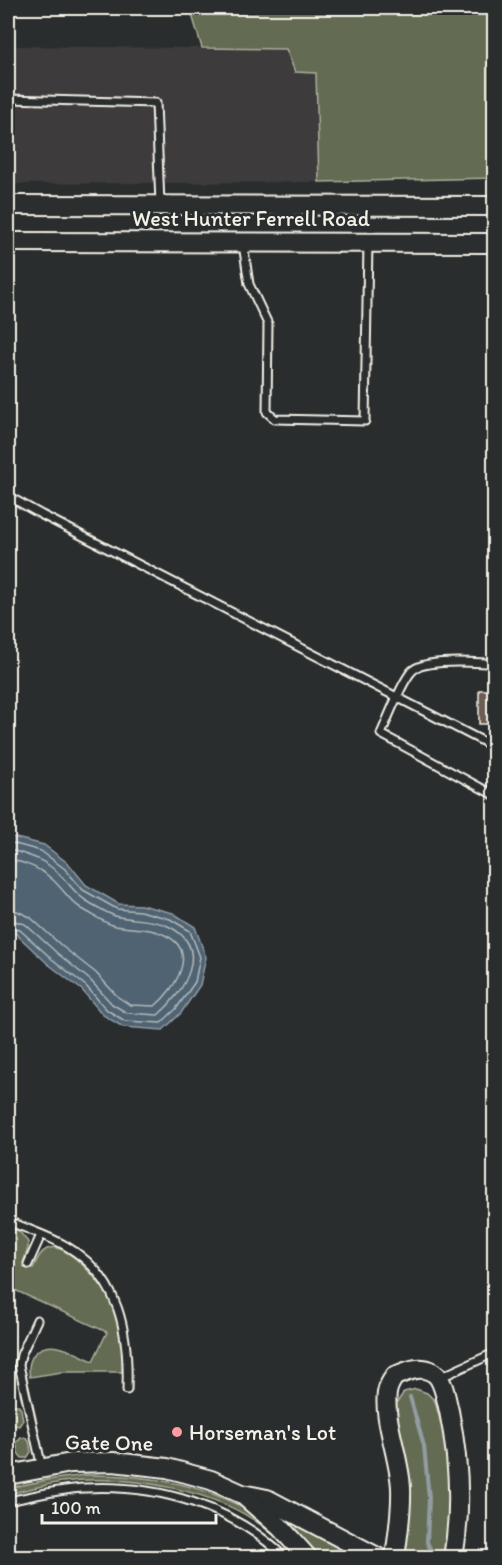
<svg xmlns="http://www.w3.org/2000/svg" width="502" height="1565" font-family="Itim,sans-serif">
<rect width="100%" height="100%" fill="#2a2d2e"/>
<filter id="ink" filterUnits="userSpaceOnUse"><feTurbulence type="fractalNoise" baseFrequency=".0167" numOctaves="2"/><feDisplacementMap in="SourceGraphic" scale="12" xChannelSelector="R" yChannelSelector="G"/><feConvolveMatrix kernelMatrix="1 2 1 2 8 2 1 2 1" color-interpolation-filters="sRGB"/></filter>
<g filter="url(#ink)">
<path fill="#3e3b3a" d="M8 46 286 49 316 73 319 182 8 184Z"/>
<g fill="#636c52" stroke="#acae9d" stroke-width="1.5">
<path d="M190 8H494V178L319 182 316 73 295 72 286 49 202 48Z"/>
<path d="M9 1227 19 1231 28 1242V1248L23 1263 33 1268C37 1261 39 1253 47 1249 66 1239 105 1287 112 1303 121 1325 124 1348 122 1372H62L30 1377C28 1369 29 1361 34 1354 50 1336 76 1354 93 1361L107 1332 8 1287V1232Z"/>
<path d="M416 1389 427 1393 435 1401 447 1446 452 1512 445 1557H408L405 1552 394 1407 404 1392Z"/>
<path d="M13 1405H18L21 1409 23 1420 19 1426 14 1425 10 1420 8 1410Z"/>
<path d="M21 1438H26L29 1441 31 1452 27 1458H22L18 1453 16 1443Z"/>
<path d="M85 1475C145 1474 215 1484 264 1522 278 1532 289 1546 300 1557H294C287 1550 279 1540 272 1534 222 1489 127 1474 62 1482 44 1485 25 1490 8 1494V1488L47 1480Z"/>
<path d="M298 1525H301L363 1557H317L296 1534 295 1530Z"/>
</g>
<path fill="#506473" stroke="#929ca2" stroke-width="1.5" d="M8 836 44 845 69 864 86 885 119 904 141 905 173 913 195 927 206 957 200 985 181 1013 163 1030 123 1027 103 1015 82 990 48 964 16 934 8 931Z"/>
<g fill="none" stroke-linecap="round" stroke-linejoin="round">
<g stroke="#b2b9b9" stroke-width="1.5">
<path d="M8 842 41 851 65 869 83 890 117 909 140 911 170 919 190 931 200 957 195 982 176 1009 161 1023 125 1021 107 1010 86 986 52 959 20 930 8 926"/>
<path d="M8 849C28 855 45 859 60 875 72 886 75 895 90 903 99 908 109 915 119 917 135 920 153 919 168 926 213 947 184 993 158 1015L127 1013 112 1004 90 980 57 953 25 924 8 919"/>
<path d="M8 859C25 863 39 867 53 880 64 890 69 901 82 909 92 914 104 923 115 926 131 929 149 927 165 935 200 951 175 989 155 1006L130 1005 118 997 96 973 63 947 30 917 17 911 8 910"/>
</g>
<path stroke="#929ca2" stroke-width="4" d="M410 1397 424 1446 429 1498 427 1542 434 1557"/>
</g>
<rect fill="#6d5b57" stroke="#f4f1e8" stroke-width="1.5" x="479" y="690" width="16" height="34"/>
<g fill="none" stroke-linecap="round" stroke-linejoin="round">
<defs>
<g id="lane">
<path d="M8 99 156 103 160 204"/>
<path d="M243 244 249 284 268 324 267 412 275 419 365 421 368 243"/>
<path d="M8 496 42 515 494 747"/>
<path d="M494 663C476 663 425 658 412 671 402 681 387 720 381 734L494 795"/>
<path d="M11 1222C29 1230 49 1236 66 1246 120 1277 129 1333 127 1390"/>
<path d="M28 1264 41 1235"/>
<path d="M37 1320 21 1355 19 1365 42 1468"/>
<path d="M439 1378 494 1353"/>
<path d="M8 1501C33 1496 59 1489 85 1488 157 1484 233 1506 285 1558"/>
</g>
<g id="secondary">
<path d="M8 205 494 206"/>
<path d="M8 242 494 243"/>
<path d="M8 1475 71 1463 113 1462 167 1468 211 1480 242 1494 267 1499 379 1558"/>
<path d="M243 1495 280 1527 308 1558"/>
<path d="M395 1558C398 1534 402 1512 401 1488 400 1460 383 1418 387 1393 388 1386 391 1381 395 1376 407 1371 422 1364 434 1373 444 1380 446 1400 449 1411 459 1460 462 1508 453 1558"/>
</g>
</defs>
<use href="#lane" stroke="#f4f1e8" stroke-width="11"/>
<use href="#secondary" stroke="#f4f1e8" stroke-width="22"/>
<use href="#lane" stroke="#2a2d2e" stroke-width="7"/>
<use href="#secondary" stroke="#2a2d2e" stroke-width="18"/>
</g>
</g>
<circle fill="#ff9aa2" stroke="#2a2d2e" stroke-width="2" cx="177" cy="1432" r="6"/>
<g text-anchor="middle" stroke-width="6" stroke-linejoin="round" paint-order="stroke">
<g font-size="22" fill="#f4f1e8" stroke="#2a2d2e">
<text x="251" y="226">West Hunter Ferrell Road</text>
<text transform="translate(109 1442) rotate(1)" y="8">Gate One</text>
</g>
<g font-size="22" fill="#f4f1e8" stroke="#2a2d2e" text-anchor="start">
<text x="189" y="1440">Horseman's Lot</text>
</g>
</g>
<rect width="502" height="1565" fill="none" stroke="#2a2d2e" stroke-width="30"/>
<rect x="15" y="15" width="472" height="1535" fill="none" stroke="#f4f1e8" stroke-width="2" filter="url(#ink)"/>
<path d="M42 1514v9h174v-9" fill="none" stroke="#f4f1e8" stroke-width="3"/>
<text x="51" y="1514" font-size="18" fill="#f4f1e8" stroke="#2a2d2e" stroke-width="4.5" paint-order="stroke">100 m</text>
</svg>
